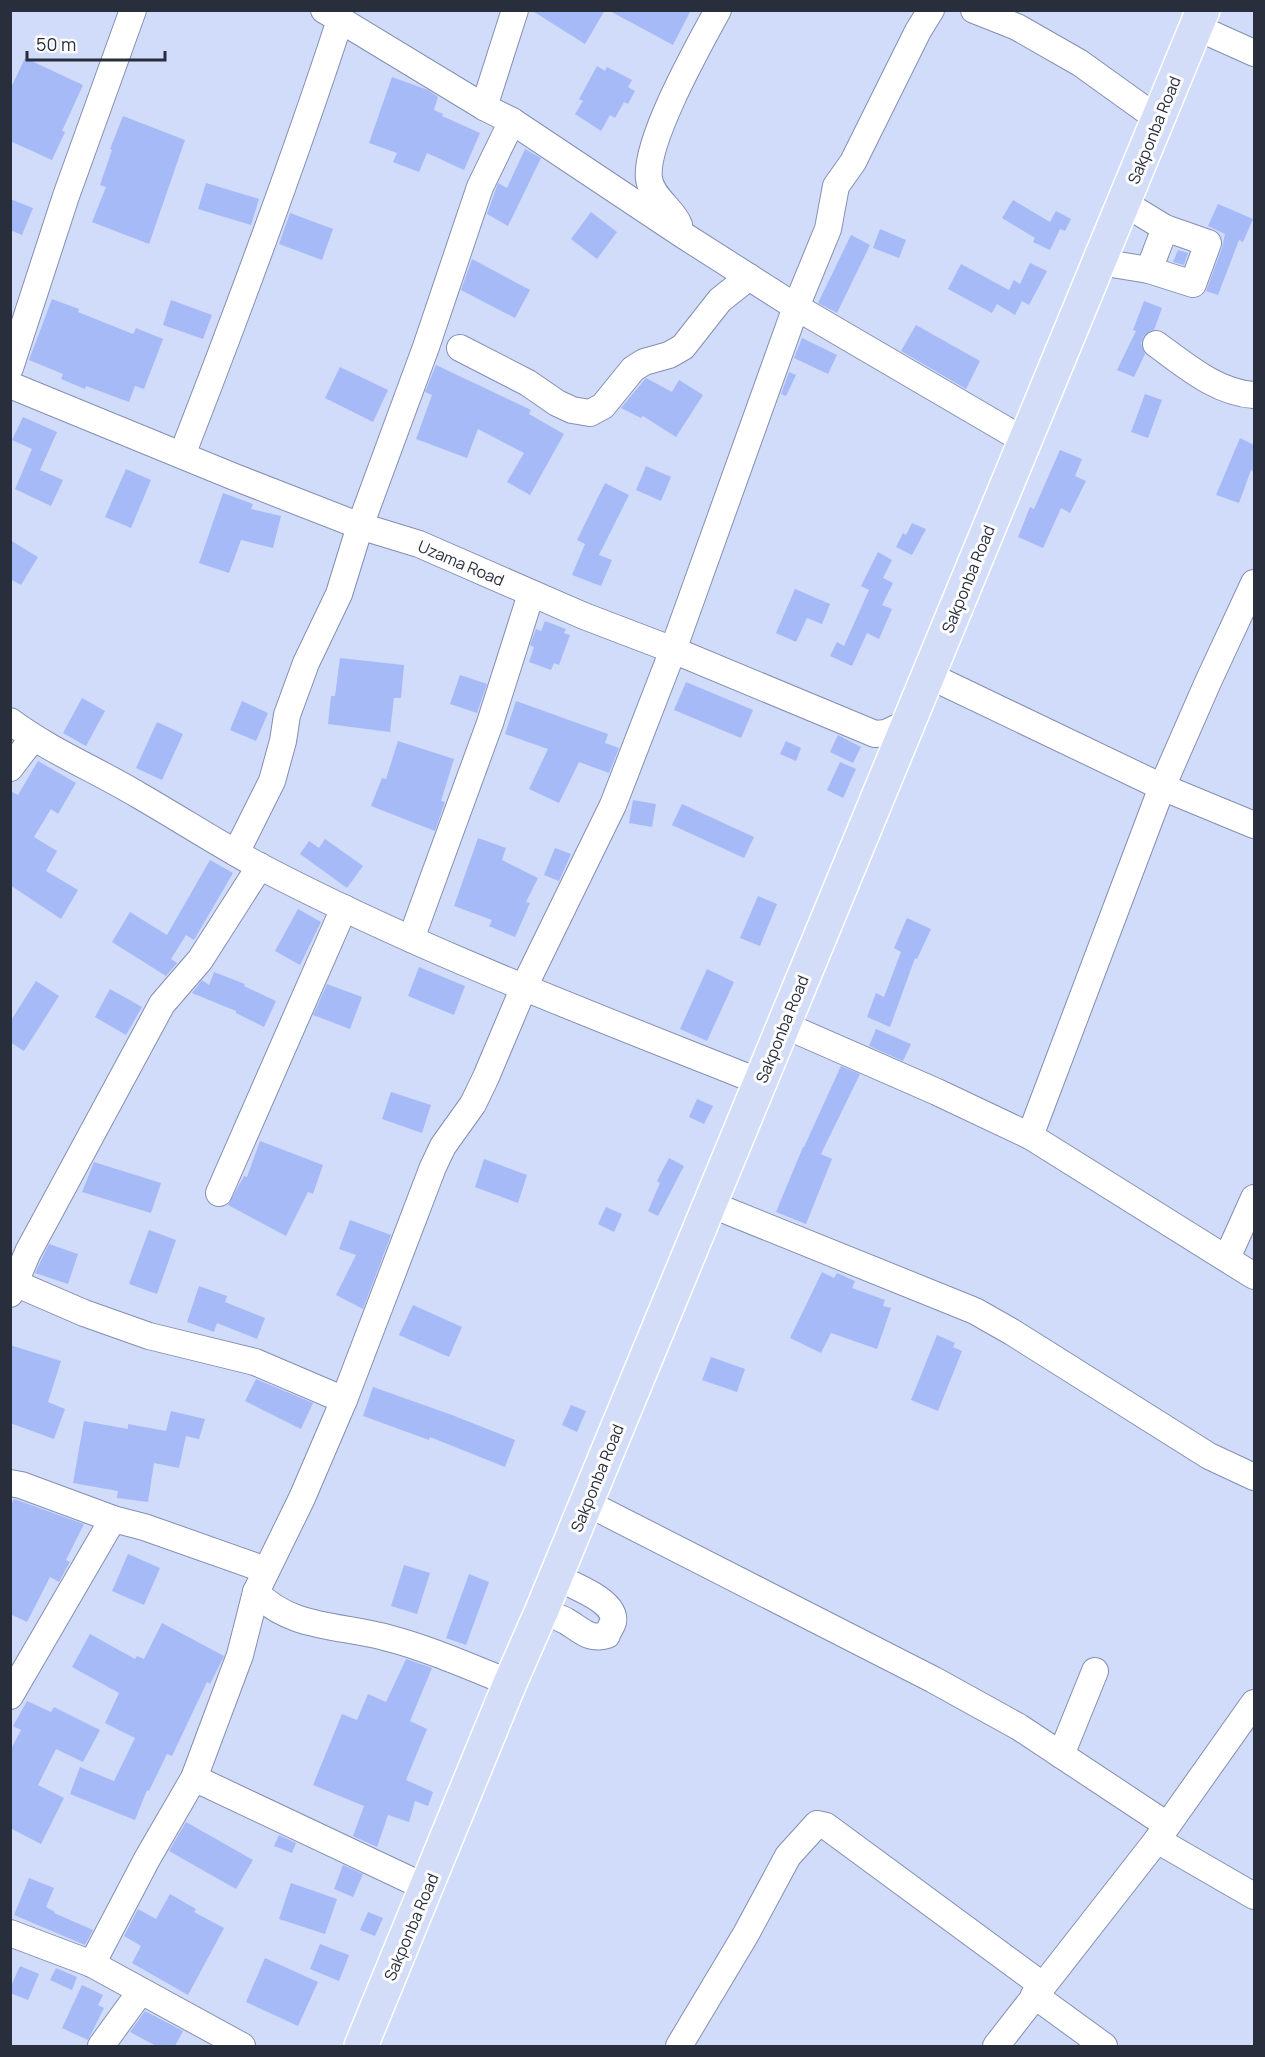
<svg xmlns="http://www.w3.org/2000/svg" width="1265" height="2057" font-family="Manrope,sans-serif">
<rect width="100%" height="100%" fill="#d1dbfa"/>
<g fill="#a6baf7">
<path d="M531 10H605L585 44Z"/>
<path d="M608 10H691L673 45Z"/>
<path d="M25 58 83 85 62 131 65 132 52 160 10 141V90Z"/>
<path d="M597 66 605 71 607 67 632 80 628 87 635 91 628 104 624 102 615 118 610 115 601 131 575 114 583 101 579 99Z"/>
<path d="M392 77 428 90 438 97 434 110 443 114 442 116 480 133 464 170 427 153 419 172 393 162 397 153 369 143Z"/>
<path d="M123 116 185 140 149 244 92 222 106 187 100 185 112 150 110 149Z"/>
<path d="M525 149 541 158 508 226 487 214 498 183 507 188Z"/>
<path d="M206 183 259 199 251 225 198 209Z"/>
<path d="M10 199 33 208 22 235 10 230Z"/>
<path d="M1013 200 1050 222 1056 211 1071 219 1065 231 1060 229 1050 250 1033 242 1035 238 1002 218Z"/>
<path d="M1218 204 1253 219 1243 242 1239 240 1218 295 1206 291 1222 248 1225 234 1208 226Z"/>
<path d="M591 212 617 232 597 259 571 239Z"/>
<path d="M290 213 333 229 322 260 279 244Z"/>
<path d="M880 229 906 240 899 258 873 248Z"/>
<path d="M851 235 870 245 837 313 818 303Z"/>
<path d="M1178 250 1188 253 1184 265 1173 262Z"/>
<path d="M472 259 530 290 515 318 461 290Z"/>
<path d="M1030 263 1047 271 1029 305 1022 301 1015 315 997 304 992 313 948 289 961 264 1009 290 1014 280 1020 284Z"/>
<path d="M52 299 79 309 78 312 133 334 136 328 163 339 144 389 135 386 129 402 86 386 85 389 61 379 63 374 29 360Z"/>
<path d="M171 300 212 315 203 339 163 325Z"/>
<path d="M1144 301 1162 308 1154 330 1150 331 1144 336 1141 343 1145 354 1134 377 1117 370 1136 331 1133 330Z"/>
<path d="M916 325 980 361 966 389 901 351Z"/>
<path d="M802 338 837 355 828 374 794 358Z"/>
<path d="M436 365 531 410 529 414 564 434 530 495 507 482 524 453 478 429 467 458 416 439 432 395 425 392Z"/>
<path d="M340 367 388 390 373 422 325 398Z"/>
<path d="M789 372 796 375 786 396 781 394Z"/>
<path d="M646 378 672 392 679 380 703 395 676 437 643 416 641 418 621 408Z"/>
<path d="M1145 394 1162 400 1148 438 1131 432Z"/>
<path d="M23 417 57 432 40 470 63 480 51 506 15 489 32 449 12 440Z"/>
<path d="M1240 438 1254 445V471L1251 470 1239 503 1216 495Z"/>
<path d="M1060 450 1082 459 1075 476 1086 481 1070 513 1061 508 1043 548 1018 537 1030 507 1034 509Z"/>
<path d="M646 466 671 477 661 501 636 490Z"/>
<path d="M126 469 151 480 131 528 105 517Z"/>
<path d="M605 483 629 495 599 555 612 560 601 586 572 575 585 544 577 540Z"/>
<path d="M223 493 253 504 251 509 281 516 273 548 241 540 229 573 199 563Z"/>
<path d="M912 523 926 529 912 555 896 547 903 533 906 535Z"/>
<path d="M10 540 38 557 21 585 10 579Z"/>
<path d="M878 552 892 560 883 578 893 583 882 605 892 609 879 639 867 633 852 666 830 656 837 642 844 646 869 590 861 586Z"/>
<path d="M795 589 830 604 822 624 807 618 796 642 776 633Z"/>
<path d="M545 621 566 629 564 633 570 635 559 665 554 663 551 670 529 662 534 647 530 645 536 629 541 631Z"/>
<path d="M340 658 404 665 401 698H394L390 732 328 724 331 696H335Z"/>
<path d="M460 675 487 684 477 713 450 704Z"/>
<path d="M686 682 753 710 741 738 674 710Z"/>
<path d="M82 698 105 711 86 746 63 733Z"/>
<path d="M242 701 268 713 256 741 230 730Z"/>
<path d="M516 701 608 734 605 743 619 748 609 773 579 762 559 803 529 789 548 749 505 734Z"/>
<path d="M157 722 183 734 162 780 136 768Z"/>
<path d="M838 735 861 747 853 763 830 752Z"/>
<path d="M398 741 454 759 441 801 445 802 435 831 371 806 382 778 386 779Z"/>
<path d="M786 741 801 748 796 761 780 754Z"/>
<path d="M38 761 76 783 58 814 51 809 34 837 57 851 46 871 78 890 61 919 10 885V791L18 795Z"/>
<path d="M840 762 856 769 843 798 827 790Z"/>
<path d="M633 800 656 804 652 827 629 823Z"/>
<path d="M682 804 754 837 744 858 672 825Z"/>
<path d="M478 838 506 848 502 860 538 878 526 902 530 903 515 937 489 926 492 920 454 906Z"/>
<path d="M325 839 363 866 347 888 300 854 309 841 319 848Z"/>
<path d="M555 848 571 854 559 881 544 875Z"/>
<path d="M210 860 233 873 194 940 186 935 171 959 177 963 166 976 112 942 130 912 167 935Z"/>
<path d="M758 896 777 904 760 946 740 938Z"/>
<path d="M298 909 321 922 300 965 275 951Z"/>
<path d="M907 918 931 929 917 959 915 958 890 1027 867 1017 876 993 884 997 901 952 894 948Z"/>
<path d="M419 967 465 986 454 1015 408 996Z"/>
<path d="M707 969 734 982 707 1041 680 1029Z"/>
<path d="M214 972 245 984 244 986 276 1001 264 1027 236 1013V1011L192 993 202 980 209 985Z"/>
<path d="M36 981 59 996 24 1051 10 1042V1022Z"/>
<path d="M327 984 362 997 350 1029 313 1015Z"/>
<path d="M110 989 142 1007 126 1035 95 1017Z"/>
<path d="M876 1029 911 1044 903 1061 869 1046Z"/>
<path d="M841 1066 860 1074 821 1154 832 1159 806 1224 776 1212 803 1147H804Z"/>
<path d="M391 1092 431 1105 422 1133 382 1119Z"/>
<path d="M697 1099 713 1106 704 1124 689 1117Z"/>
<path d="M260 1141 323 1165 313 1194 308 1192 286 1236 228 1205 244 1176 247 1177Z"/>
<path d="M669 1158 684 1166 658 1216 648 1211 660 1183 657 1181Z"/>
<path d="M484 1159 527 1175 518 1203 475 1187Z"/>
<path d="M94 1162 161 1183 151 1213 82 1192Z"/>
<path d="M606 1207 622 1214 614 1232 598 1224Z"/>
<path d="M350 1220 391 1235 363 1309 336 1295 356 1255 339 1249Z"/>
<path d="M149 1230 176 1240 157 1294 129 1284Z"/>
<path d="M49 1244 78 1254 68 1284 35 1273Z"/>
<path d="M822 1272 834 1278 837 1273 855 1281 852 1288 885 1300 883 1306 891 1308 877 1349 831 1333 821 1353 790 1338Z"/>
<path d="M199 1286 227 1296 225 1302 265 1318 257 1339 217 1323 214 1332 187 1322Z"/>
<path d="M413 1305 462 1327 449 1357 399 1335Z"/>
<path d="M937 1335 955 1343 953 1347 962 1351 938 1411 911 1400Z"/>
<path d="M10 1345 61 1361 48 1402 65 1409 54 1439 10 1423Z"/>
<path d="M711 1357 745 1369 737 1392 702 1380Z"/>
<path d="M256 1379 313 1403 301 1429 245 1401Z"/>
<path d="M373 1387 452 1415 515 1440 505 1467 430 1437 429 1440 363 1416Z"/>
<path d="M571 1405 586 1411 577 1432 562 1425Z"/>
<path d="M171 1411 205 1419 199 1439 186 1436 179 1468 154 1463 148 1502 117 1498 118 1491 73 1483 84 1421 128 1429V1424L166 1431Z"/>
<path d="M14 1499 84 1524 66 1560 70 1562 66 1569 59 1582 50 1577 27 1622 10 1614V1507Z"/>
<path d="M128 1554 160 1568 144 1605 112 1591Z"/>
<path d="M404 1565 430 1573 417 1614 391 1606Z"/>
<path d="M469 1574 489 1582 466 1645 446 1638Z"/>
<path d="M162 1623 224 1656 210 1684 207 1682 172 1756 167 1754 149 1791 147 1790 135 1820 70 1794 80 1767 114 1781 135 1738 105 1723 119 1693 72 1667 90 1634 135 1659 137 1656 144 1659Z"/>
<path d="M406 1659 432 1668 410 1721 427 1729 406 1780 433 1792 428 1806 415 1801 409 1822 388 1815 377 1847 353 1836 364 1806 313 1785 342 1714 357 1720 368 1694 386 1702Z"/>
<path d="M27 1701 51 1712 54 1707 100 1730 83 1762 56 1749 38 1785 64 1798 41 1844 10 1828V1751L21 1730 13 1726Z"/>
<path d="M186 1822 253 1860 236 1889 169 1851Z"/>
<path d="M279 1835 296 1843 292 1853 274 1846Z"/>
<path d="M343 1865 363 1874 353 1897 334 1889Z"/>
<path d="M29 1878 54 1888 46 1907 55 1912 54 1913 93 1930 85 1945 14 1915Z"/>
<path d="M291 1883 337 1899 325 1934 279 1919Z"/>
<path d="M170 1894 196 1909 194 1912 224 1928 188 1995 132 1963 141 1946 124 1936 138 1909 156 1919Z"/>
<path d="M368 1912 383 1918 375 1936 360 1930Z"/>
<path d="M320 1944 349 1955 339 1981 310 1969Z"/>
<path d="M265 1958 318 1982 298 2026 246 2002Z"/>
<path d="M20 1966 39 1974 28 2000 10 1993V1988Z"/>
<path d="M56 1968 77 1977 72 1990 50 1980Z"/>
<path d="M82 1985 103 1995 98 2005 104 2008 88 2040 62 2028Z"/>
<path d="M145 2011 183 2031 175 2046H156L130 2032Z"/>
</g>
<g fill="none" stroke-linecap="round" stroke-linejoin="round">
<defs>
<g id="minor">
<path d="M324 10 484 107 512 121 683 235 796 307 1025 441"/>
<path d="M974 10 1017 27 1080 63 1158 119"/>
<path d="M1196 27 1254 53"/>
<path d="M484 107 515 10"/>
<path d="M679 225C673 209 652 198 649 179 644 142 699 45 718 10"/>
<path d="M1099 262 1149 270 1193 284 1208 243 1165 228 1124 203"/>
<path d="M1149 270 1165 228"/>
<path d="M1156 344C1185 365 1217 393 1254 395"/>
<path d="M460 348 528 383 557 403 572 410 590 413 603 406 633 369 644 362 669 355 683 347 720 300 749 277"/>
<path d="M10 368 66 196 133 10"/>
<path d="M10 385 232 476 360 526 419 544 584 616 673 650 875 734 886 733 909 722"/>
<path d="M182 455C238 311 292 167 340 20"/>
<path d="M928 675 1162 787 1254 825"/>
<path d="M10 721C50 751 97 770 140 796 180 819 220 845 261 867 422 951 592 1015 760 1082"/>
<path d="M10 768 33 738"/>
<path d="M236 853 272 781 283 741 287 715 306 663 339 594 360 526 426 347 480 187 512 121"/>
<path d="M411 939 490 723 531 594"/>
<path d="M784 1025 937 1092 1030 1136 1254 1276"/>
<path d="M1030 1136 1162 787 1208 682 1254 583"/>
<path d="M219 1193 344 908"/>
<path d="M710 1204 975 1311 1012 1332 1209 1456 1254 1477"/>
<path d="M1227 1258 1254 1198"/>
<path d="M10 1281 84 1313 149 1336 255 1362 344 1400"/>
<path d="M10 1294 28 1252 162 1004 200 960 260 866"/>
<path d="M10 1483 21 1485 113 1519 144 1527 266 1570"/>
<path d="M587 1503 934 1680 1019 1727 1167 1825"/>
<path d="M256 1592C289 1629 343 1625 388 1638 430 1649 470 1667 510 1683"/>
<path d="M542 1610C550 1614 558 1617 566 1621 580 1629 589 1641 607 1635 608 1631 612 1626 613 1622 617 1601 572 1585 556 1577"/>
<path d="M10 1696 113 1519"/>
<path d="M1061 1755 1095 1671"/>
<path d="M194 1778 427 1888"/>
<path d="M1157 1840 1254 1896"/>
<path d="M10 1933 92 1964 242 2046"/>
<path d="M92 1964 147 1859 194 1778 240 1655 256 1592 302 1498 344 1400 433 1167 443 1146 473 1104 486 1077 524 987 613 805 673 650 796 307 828 229 836 186 853 162 918 31 931 10"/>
<path d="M1034 1995 1104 2046"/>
<path d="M101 2046 141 1991"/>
<path d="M679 2046 746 1934 788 1856 817 1824 826 1826 1042 1985"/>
<path d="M996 2046 1157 1840 1254 1703"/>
</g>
<path id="major" d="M361 2046 510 1683 542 1610 1203 10"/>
</defs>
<use href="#minor" stroke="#848fb3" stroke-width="28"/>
<use href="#major" stroke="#fff" stroke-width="36"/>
<use href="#minor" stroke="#fff" stroke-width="26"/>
<use href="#major" stroke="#d4ddf8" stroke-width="33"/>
</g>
<g text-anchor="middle" stroke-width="6" stroke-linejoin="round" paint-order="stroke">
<g font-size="16" fill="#292e3d" stroke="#fdfdfd">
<text transform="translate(1154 130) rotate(-68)" y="6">Sakponba Road</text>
<text transform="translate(461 563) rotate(23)" y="6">Uzama Road</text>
<text transform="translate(968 579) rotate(-68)" y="6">Sakponba Road</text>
<text transform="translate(782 1029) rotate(-68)" y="6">Sakponba Road</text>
<text transform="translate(597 1478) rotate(-68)" y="6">Sakponba Road</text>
<text transform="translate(411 1927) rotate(-67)" y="6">Sakponba Road</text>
</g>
</g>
<rect width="1265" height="2057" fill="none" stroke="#292e3d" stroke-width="24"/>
<path d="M27 51v9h138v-9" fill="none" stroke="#292e3d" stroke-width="3"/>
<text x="36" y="51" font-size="18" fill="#292e3d" stroke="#fdfdfd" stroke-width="4.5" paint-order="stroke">50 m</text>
</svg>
